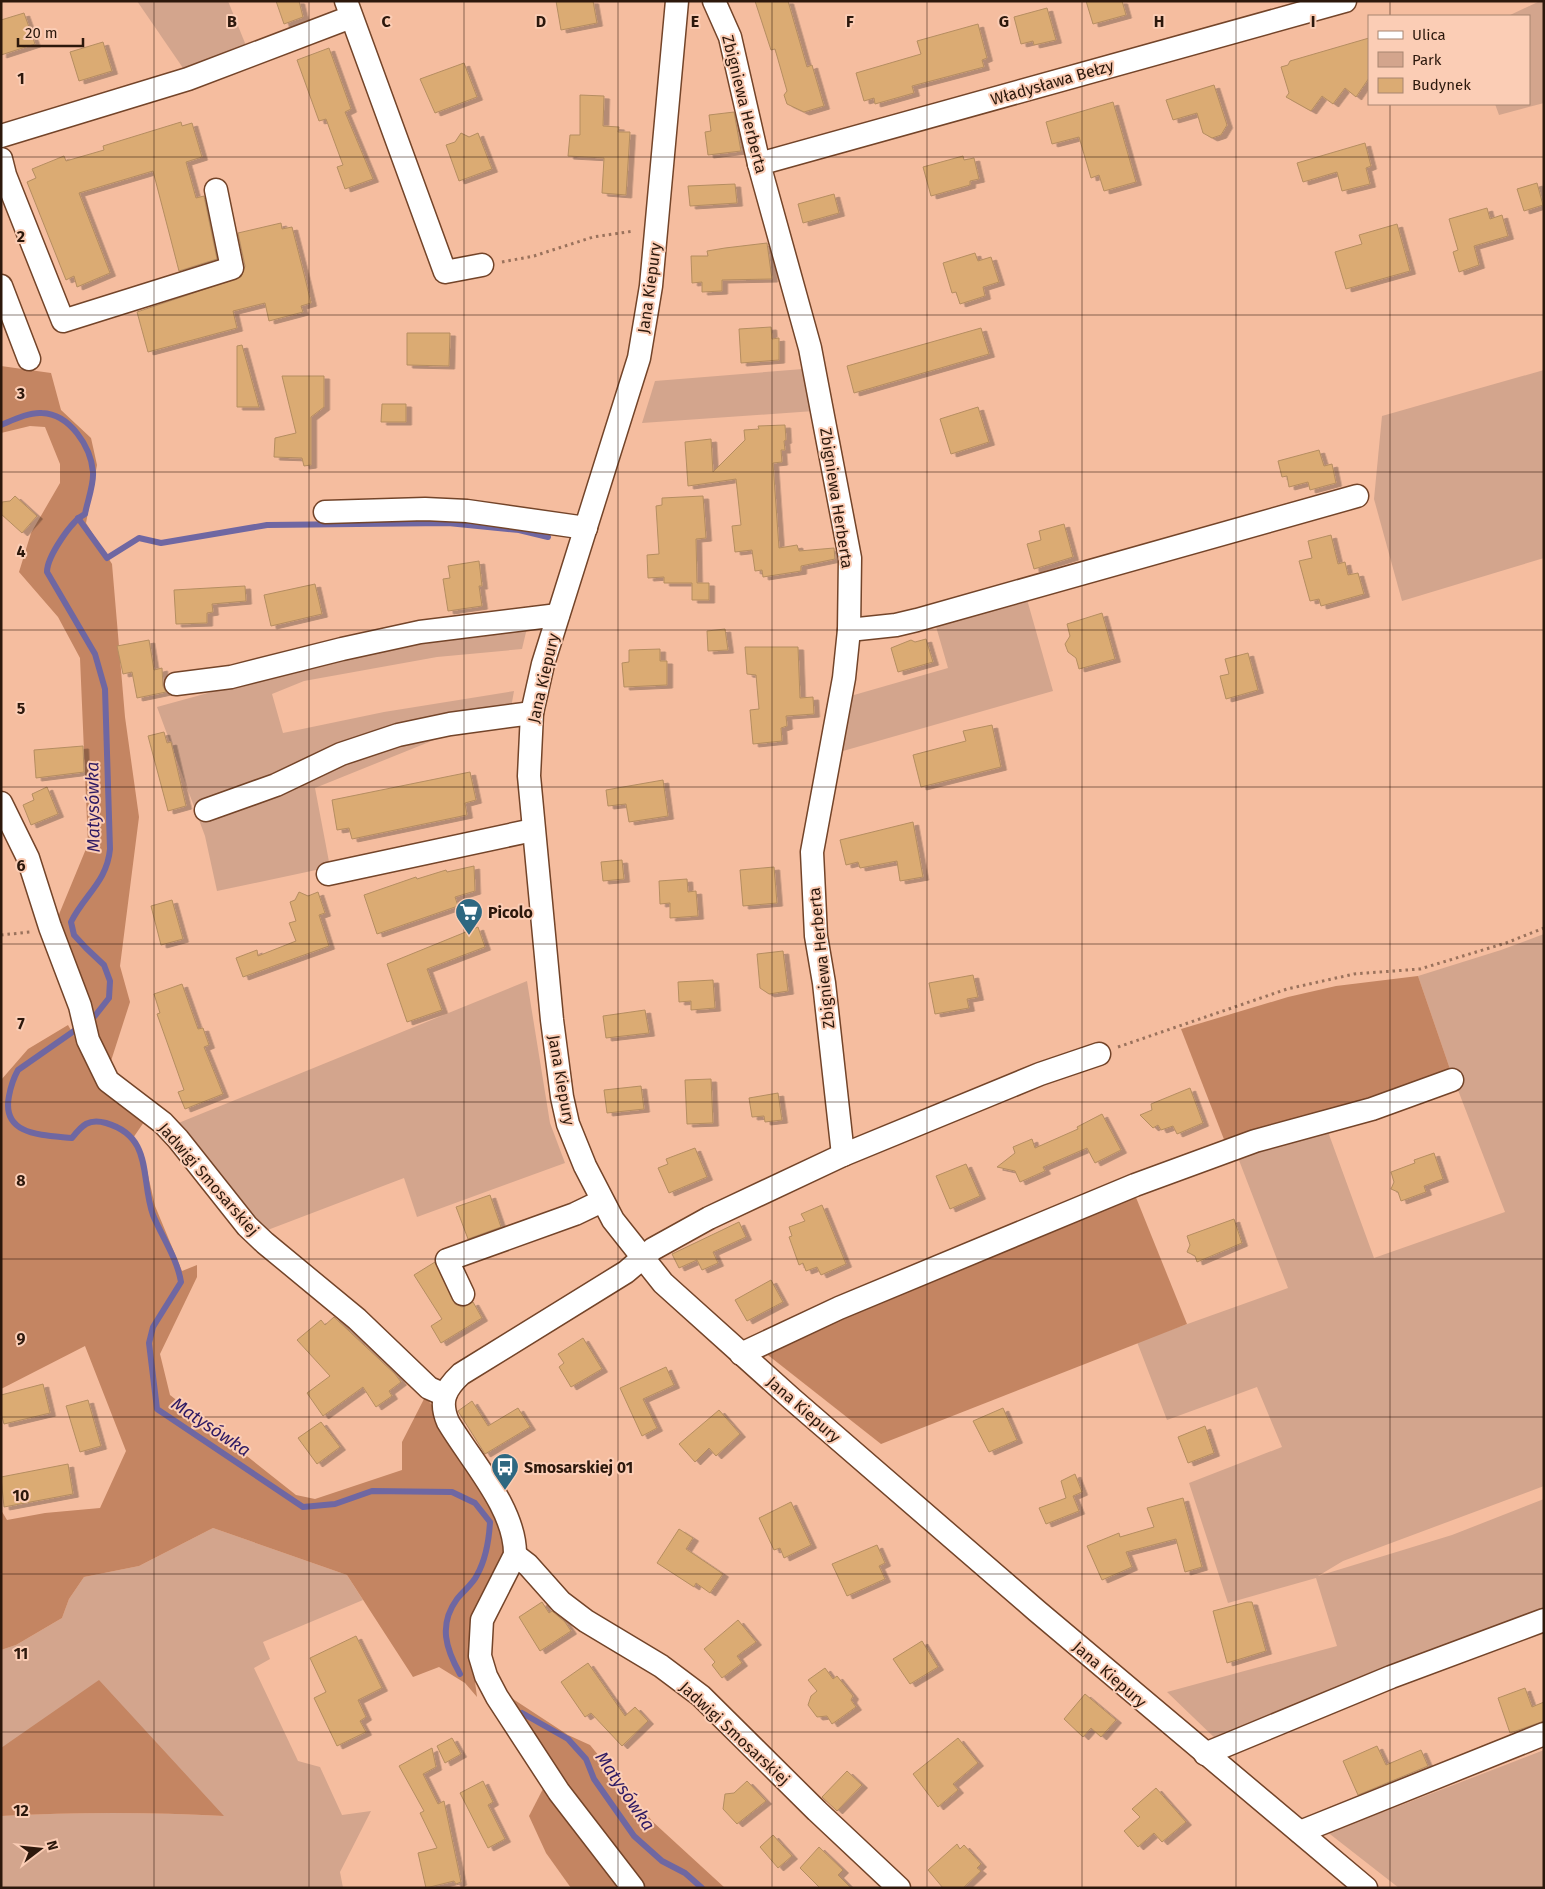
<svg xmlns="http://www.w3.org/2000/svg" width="1545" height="1889" font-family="'Fira Sans',sans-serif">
<defs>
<filter id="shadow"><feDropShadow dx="5.5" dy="3" stdDeviation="0" flood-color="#0004"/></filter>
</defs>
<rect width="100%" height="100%" fill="#f5bd9f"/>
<g fill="#d3a58d">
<path d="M137 1H228L247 48 183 68Z"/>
<path d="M1540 1H1544V103L1499 115 1495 104H1529V16H1508Z"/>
<path d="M803 369 814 411 642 423 655 381Z"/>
<path d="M1544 370V558L1402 601 1374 499 1382 416Z"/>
<path d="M1026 596 1053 691 836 753 847 697 948 668 935 623Z"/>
<path d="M527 628 522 649 437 657 304 681 272 694 283 733 384 712 514 691 508 725 439 738 315 788 330 867 217 891 205 836 157 707 372 648Z"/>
<path d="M1544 934V1486L1343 1561 1318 1576 1452 1535 1544 1499V1616L1219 1742 1167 1692 1337 1646 1316 1578 1228 1603 1189 1483 1282 1447 1257 1387 1167 1420 1137 1342 1288 1288 1237 1155 1327 1129 1374 1258 1505 1212 1451 1072 1418 976 1501 950Z"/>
<path d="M527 981 550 1123 565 1163 417 1217 404 1178 265 1231 176 1124Z"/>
<path d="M213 1528 347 1575 363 1600 263 1642 270 1659 254 1668 298 1761 320 1767 342 1815 371 1811 340 1872 343 1888H1V1816C76 1812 149 1812 223 1816L1 1748V1650L16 1645 62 1618 69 1599 84 1577 139 1566Z"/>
<path d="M1544 1750V1888H1399L1326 1831 1386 1811Z"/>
</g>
<g fill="#c48562">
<path d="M1 366 51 373 61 410 91 438 97 465 86 523 112 564 125 717 139 817 120 966 130 1002 110 1064 98 1048 55 924 88 844 80 658 58 617 19 572 31 533 60 483V464L45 427 30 426 1 433Z"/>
<path d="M1418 976 1451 1072 1338 1111 1225 1142 1181 1029 1288 997 1336 986Z"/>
<path d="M68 1025 91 1066 144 1122 133 1138 143 1153 155 1206 182 1271 197 1265V1277L160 1354 170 1395 296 1495 315 1499 402 1470V1442L425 1397 438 1412 499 1515 506 1543 473 1666 477 1697 465 1683 439 1667 413 1677 347 1575 213 1528 139 1566 84 1577 69 1599 62 1618 16 1645 1 1650V1510L7 1520 45 1513 100 1508 126 1451 85 1346 1 1389V1080L28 1049Z"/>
<path d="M1135 1195 1187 1324 881 1444 764 1352 1024 1239Z"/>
<path d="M99 1680 224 1816C150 1812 76 1812 1 1816V1748Z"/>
<path d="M507 1695 568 1735 590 1745 653 1822 725 1888H645L541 1750Z"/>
<path d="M545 1785 624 1888H571L546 1853 529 1816Z"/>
</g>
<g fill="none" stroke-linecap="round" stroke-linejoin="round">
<g stroke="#6f67a2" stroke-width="6">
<path d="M1 425C13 420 29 412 42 413 70 414 91 447 93 472 94 485 87 502 85 514 71 521 47 557 47 572L95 654 105 689 110 849C107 882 84 895 71 922L74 935 86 948 104 965 110 981 109 998 94 1017 18 1070C13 1079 11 1085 9 1096 1 1136 43 1135 72 1138 82 1125 89 1118 106 1123 154 1137 140 1179 153 1215 162 1237 177 1258 181 1282L153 1327 149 1343 157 1409 303 1507 335 1504 372 1491 452 1492 475 1503 490 1522C489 1540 486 1559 477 1575 473 1584 463 1591 457 1599 438 1625 446 1649 460 1674"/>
<path d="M78 518 107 558 139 538 161 543 267 525 448 523 519 530 548 537"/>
<path d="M522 1713 568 1739 586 1759 594 1779 634 1836 662 1861 685 1873 702 1888"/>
</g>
</g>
<g fill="#dbab73" stroke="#b58d61" filter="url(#shadow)">
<path d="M276 1H299L303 17 284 24Z"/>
<path d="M556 1H593L597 23 561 30Z"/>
<path d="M755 1H788L807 67 812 65 824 106 804 112 787 104 784 95 787 91 775 49 771 50Z"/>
<path d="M1086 1H1122L1126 15 1093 24Z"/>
<path d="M1047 8 1056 40 1034 45 1033 41 1021 44 1014 17Z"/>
<path d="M24 13 35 44 1 55V20Z"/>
<path d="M978 24 987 58 982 60 984 67 912 86 914 93 875 104 874 98 864 101 856 73 921 54 917 41Z"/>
<path d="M1369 38V78L1356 97 1345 88 1333 104 1322 96 1311 111 1286 97 1289 93 1281 67 1288 65 1290 61Z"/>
<path d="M103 42 112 71 79 81 70 52Z"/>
<path d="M329 48 351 109 345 112 373 179 345 189 337 167 343 165 326 119 319 121 297 60Z"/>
<path d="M464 63 477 97 435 113 420 79Z"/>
<path d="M1214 85 1227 125 1221 135 1212 138 1203 133 1197 113 1173 120 1166 100Z"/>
<path d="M580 95 604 96 603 126 619 127 618 132H630L626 195 602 193 604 158 568 156 570 135H580Z"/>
<path d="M1113 102 1136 182 1104 191 1099 175 1091 178 1079 137 1052 144 1046 122Z"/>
<path d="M734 112 741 151 708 155 705 132 711 131 709 115Z"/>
<path d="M181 122 182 126 192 123 202 157 186 162 196 198 204 196 217 259 179 271 153 171 79 193 110 273 77 287 74 276 66 280 27 182 36 178 32 169 64 156 66 161 104 150 103 146Z"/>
<path d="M461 133 469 137 478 133 492 169 459 181 446 145 455 142Z"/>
<path d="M1365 143 1371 166 1366 168 1370 184 1342 191 1337 172 1303 182 1297 163Z"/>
<path d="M963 156 964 160 974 158 979 179 970 181V185L931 196 923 167Z"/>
<path d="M1537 183 1543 205 1524 211 1517 189Z"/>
<path d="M735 184 737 203 690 206 688 186Z"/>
<path d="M834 194 839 213 803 223 798 204Z"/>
<path d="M1487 208 1490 219 1502 215 1508 236 1474 246 1479 265 1459 272 1453 252 1458 250 1449 219Z"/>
<path d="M281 223 282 229 292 227 305 278 311 303 301 306 303 312 269 321 265 303 233 311 237 328 148 352 137 312 241 277 245 266 238 233Z"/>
<path d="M1397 224 1410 271 1346 289 1335 252 1362 244 1359 235Z"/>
<path d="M767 243 772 279 722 280V291L702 292V282L692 283 691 256H708L707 251 725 248Z"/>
<path d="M975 253 978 261 991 257 999 282 983 287 985 296 960 304 956 292 952 293 943 263Z"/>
<path d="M771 327 772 339 779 338V360L741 363 739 329Z"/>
<path d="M981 328 989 354 854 393 847 366Z"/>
<path d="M407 333H450L449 366 407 365Z"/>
<path d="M242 345 259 407H237V346Z"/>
<path d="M282 376H324V407L311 417V465L304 466 302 458 274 457 275 438 296 433Z"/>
<path d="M382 404H406V422H381Z"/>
<path d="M978 407 989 442 951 454 940 419Z"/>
<path d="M785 425 786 440 784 441 785 450H781L782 462 773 463 779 548 797 545 799 551 834 548 835 559 801 566V571L763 577 762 570 755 571 752 550 735 552 732 526 741 525 736 479 688 486 685 442 711 439 713 472 745 440 744 430 759 429 758 426Z"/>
<path d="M1319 450 1324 466 1332 464 1336 483 1310 490 1308 482 1289 487 1287 476 1282 477 1278 461Z"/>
<path d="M15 496 37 516 22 533 1 514 2 502 10 501Z"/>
<path d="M703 496 706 538 696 539 697 583H709V600H692V583H664V577L648 578 647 555 659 554 656 506 662 505V498Z"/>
<path d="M1064 524 1073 557 1034 569 1027 544 1041 540 1039 531Z"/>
<path d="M1331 535 1338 564 1345 562 1348 575 1358 573 1364 594 1321 606 1319 599 1310 601 1299 561 1312 558 1308 541Z"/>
<path d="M479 561 482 586H479L482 606 448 611 443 579 450 578 448 566Z"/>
<path d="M315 584 322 614 271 626 264 595Z"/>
<path d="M245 586 246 601 212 604 213 612 207 613V623L176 624 174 590Z"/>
<path d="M1102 613 1115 659 1079 669 1076 658 1068 652 1065 644 1070 636 1067 624Z"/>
<path d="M725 629 728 650 708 651 707 631Z"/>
<path d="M926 639 933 662 898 672 891 648 911 640 915 642Z"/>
<path d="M149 640 154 670 162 668 163 686 166 692 137 698 132 672 123 674 117 646Z"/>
<path d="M745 647H798L800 698 813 697 814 714 786 716 787 726 781 728 782 741 753 744 750 710 759 709 756 675 747 674Z"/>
<path d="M660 649V661H667V685L624 687 622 663 629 662V650Z"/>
<path d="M1248 653 1258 690 1226 699 1220 676 1229 674 1225 659Z"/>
<path d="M992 725 1001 767 921 787 913 755 966 741 963 731Z"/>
<path d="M164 732 167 743 171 742 186 806 168 811 148 736Z"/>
<path d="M83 746 84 772 36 778 34 750Z"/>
<path d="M470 772 476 800 465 803 467 815 352 839 349 828 337 830 332 800Z"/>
<path d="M663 780 668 816 629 822 626 804 608 806 606 790Z"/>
<path d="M47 787 58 814 31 825 23 805 34 800 32 794Z"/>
<path d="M913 822 923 877 900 881 897 861 860 868 858 862 846 865 840 840Z"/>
<path d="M622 860 624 879 603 881 601 862Z"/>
<path d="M474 866 475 891 455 897 458 906 377 934 364 895 416 877 417 879 446 870 447 872Z"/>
<path d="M774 867 777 903 743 906 740 870Z"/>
<path d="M687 879 688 892 696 891 698 916 670 918V903L660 904 659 881Z"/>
<path d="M299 892 308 896 318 892 325 913 319 915 329 946 243 977 236 958 257 950 258 956 296 941 289 923 296 921 290 902 295 900Z"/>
<path d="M172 900 183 939 161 945 151 906Z"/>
<path d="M478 927 485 947 427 969 442 1010 407 1022 387 964Z"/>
<path d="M783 951 788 991 769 994 760 988 757 954Z"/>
<path d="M973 975 978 997 967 999 969 1008 935 1014 929 983Z"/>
<path d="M713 980 715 1008 691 1010V1001L679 1002 678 982Z"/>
<path d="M182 984 198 1029 203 1028 209 1045 204 1047 223 1094 185 1109 178 1092 184 1090 157 1014 160 1013 154 994Z"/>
<path d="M645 1010 649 1033 606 1038 603 1016Z"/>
<path d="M711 1079 713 1123 687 1124 685 1080Z"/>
<path d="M641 1086 644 1109 607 1113 604 1090Z"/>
<path d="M1190 1088 1203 1123 1177 1134 1173 1126 1161 1130 1158 1125 1153 1128 1140 1115 1152 1110 1151 1104Z"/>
<path d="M778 1093 782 1120 765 1122 764 1116 752 1117 749 1098Z"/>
<path d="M1102 1114 1121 1150 1095 1163 1087 1148 1043 1167 1045 1171 1020 1182 1015 1171 997 1167 1015 1153 1013 1147 1032 1139 1035 1148 1078 1129 1077 1127Z"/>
<path d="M695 1148 707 1177 669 1193 658 1168 668 1164 666 1159Z"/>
<path d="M1434 1153 1443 1179 1424 1186 1426 1192 1401 1201 1398 1192 1391 1189 1394 1182 1391 1172 1415 1163 1414 1160Z"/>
<path d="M966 1164 980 1196 950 1209 936 1176Z"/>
<path d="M490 1195 501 1227 468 1239 456 1207Z"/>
<path d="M822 1205 846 1264 821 1275 817 1267 806 1271 803 1263 799 1265 789 1237 792 1236 789 1227 805 1221 801 1214Z"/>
<path d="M1234 1219 1242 1243 1197 1262 1195 1256 1187 1252 1190 1245 1187 1236Z"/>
<path d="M739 1222 746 1237 713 1252 718 1263 702 1270 697 1260 679 1268 672 1254Z"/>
<path d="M435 1262 455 1304 462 1307 473 1302 482 1318 441 1343 431 1326 442 1319 414 1275Z"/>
<path d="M771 1280 783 1302 747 1321 735 1300Z"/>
<path d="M334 1317 395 1374 401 1382 389 1391 392 1396 376 1407 363 1387 323 1416 307 1393 330 1376 297 1340 321 1320 325 1325Z"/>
<path d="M583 1338 602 1369 571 1387 559 1367 564 1363 558 1354Z"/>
<path d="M666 1367 674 1385 643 1399 657 1428 642 1436 620 1388Z"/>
<path d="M43 1384 50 1413 4 1424 1 1413V1395Z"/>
<path d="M88 1400 101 1446 80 1452 66 1406Z"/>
<path d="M472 1401 488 1426 518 1408 530 1427 485 1454 458 1411Z"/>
<path d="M1003 1408 1017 1440 989 1452 973 1421Z"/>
<path d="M719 1410 740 1434 716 1456 709 1448 695 1462 679 1444Z"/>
<path d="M321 1422 340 1447 317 1464 298 1438Z"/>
<path d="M1205 1426 1214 1453 1188 1463 1178 1437Z"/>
<path d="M68 1464 73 1494 4 1507 1 1477Z"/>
<path d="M1075 1474 1082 1492 1073 1496 1079 1511 1046 1524 1039 1508 1066 1498 1061 1481Z"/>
<path d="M1183 1498 1202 1567 1185 1572 1176 1539 1126 1552 1132 1567 1102 1580 1087 1546 1119 1533 1120 1537 1154 1527 1147 1508Z"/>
<path d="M791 1502 811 1545 784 1558 780 1548 774 1550 759 1518Z"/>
<path d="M679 1529 693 1538 686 1549 723 1574 710 1593 696 1583 694 1587 657 1563Z"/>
<path d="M877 1545 885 1563 879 1566 885 1579 847 1596 832 1564Z"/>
<path d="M542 1602 549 1613 552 1611 565 1622 571 1631 540 1651 519 1617Z"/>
<path d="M1247 1602H1252L1266 1651 1227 1663 1213 1611Z"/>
<path d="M738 1620 756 1642 737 1656 742 1663 722 1678 712 1665 715 1662 704 1649Z"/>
<path d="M356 1636 382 1688 358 1700 366 1717 360 1721 366 1732 337 1746 314 1698 326 1692 310 1658Z"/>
<path d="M922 1641 938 1667 910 1684 893 1659Z"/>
<path d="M588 1663 625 1716 635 1707 648 1721 622 1746 591 1713 585 1717 561 1682Z"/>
<path d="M825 1668 833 1679 837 1676 853 1696 851 1700 856 1707 832 1724 827 1716 817 1717 808 1705 811 1696 817 1691 808 1680Z"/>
<path d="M1525 1688 1532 1707 1544 1702V1721L1510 1733 1498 1698Z"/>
<path d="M1085 1694 1116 1720 1101 1737 1091 1728 1083 1737 1064 1719Z"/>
<path d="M452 1738 461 1754 445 1763 437 1746Z"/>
<path d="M958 1738 978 1763 953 1784 958 1790 938 1807 913 1774Z"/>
<path d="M1377 1746 1386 1765 1421 1750 1428 1766 1358 1795 1343 1761Z"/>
<path d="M432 1748 436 1767 423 1774 438 1804 444 1801 461 1882 456 1884 454 1881 426 1888 418 1853 437 1848 420 1813 424 1811 399 1766Z"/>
<path d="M847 1771 862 1785 837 1811 822 1797Z"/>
<path d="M483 1781 493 1802 488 1805 505 1839 488 1848 460 1793Z"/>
<path d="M747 1781 766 1801 737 1824 723 1809 725 1794 734 1793Z"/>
<path d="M1156 1788 1186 1822 1162 1842 1154 1833 1138 1847 1124 1831 1140 1817 1132 1809Z"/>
<path d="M773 1835 792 1856 778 1868 760 1847Z"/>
<path d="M957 1844 960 1849 964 1845 981 1864 977 1868 981 1871 963 1888H943L928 1870Z"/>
<path d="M819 1847 843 1870 838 1875 851 1888H820L800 1868Z"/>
</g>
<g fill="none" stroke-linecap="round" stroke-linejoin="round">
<defs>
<g id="minor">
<path d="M346 1 445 272 482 265"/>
<path d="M677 1 651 286 639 358 543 664 532 713 529 776 552 1020 562 1097 568 1124 585 1166 613 1220 663 1283 792 1399 1037 1611 1366 1888"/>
<path d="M714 1 730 37 759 164 810 348 850 558 849 630 844 678 812 852 816 936 824 983 843 1155"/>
<path d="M1 136 188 79 351 17"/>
<path d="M1 159 5 175 63 321 232 268 216 190"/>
<path d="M759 164 1345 1"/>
<path d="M1 286 29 359"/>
<path d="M325 512 425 509 467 511 586 528"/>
<path d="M849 630 896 625 917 620 1357 496"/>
<path d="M176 684 231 677 342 649 420 632 558 615"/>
<path d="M1 803 28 858 50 927 80 1006 88 1040 108 1081 163 1123 178 1139 247 1226 265 1243 357 1319 429 1388 445 1395"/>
<path d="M206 810 276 785 341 754 398 735 450 724 532 713"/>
<path d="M328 874 533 830"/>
<path d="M463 1294 447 1260 575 1214 602 1201"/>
<path d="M741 1354 839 1308 1135 1185 1255 1141 1372 1109 1452 1080"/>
<path d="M515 1555 528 1565 561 1602 586 1621 661 1666 701 1696 817 1811 899 1888"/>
<path d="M1205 1754 1391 1677 1544 1620"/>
<path d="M1300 1832 1544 1734"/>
<path d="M633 1888 559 1792 497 1697 486 1676 480 1656 482 1620 515 1555C516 1509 471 1461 448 1422 439 1401 445 1389 461 1374L626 1272 653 1249 709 1218 843 1155 1040 1074 1099 1054"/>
</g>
</defs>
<use href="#minor" stroke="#734429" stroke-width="25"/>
<g stroke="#9a725c" stroke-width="3" stroke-dasharray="2.5 4" stroke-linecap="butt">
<path d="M502 262 534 256 593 237 634 231"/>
<path d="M1 935 30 932"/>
<path d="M1118 1047 1287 989 1354 974 1420 969 1506 943 1544 928"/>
</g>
<use href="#minor" stroke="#fff" stroke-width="22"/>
</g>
<path fill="none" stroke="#2c180c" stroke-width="1" stroke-opacity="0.55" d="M154 1V1888M309 1V1888M464 1V1888M618 1V1888M772 1V1888M927 1V1888M1082 1V1888M1236 1V1888M1390 1V16M1390 104V1888M1 157H1544M1 315H1544M1 472H1544M1 630H1544M1 787H1544M1 944H1544M1 1102H1544M1 1259H1544M1 1417H1544M1 1574H1544M1 1732H1544"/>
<defs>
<symbol id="supermarket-pin" viewBox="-11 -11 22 30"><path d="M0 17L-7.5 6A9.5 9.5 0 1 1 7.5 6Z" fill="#2e6881" stroke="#fbcdb5"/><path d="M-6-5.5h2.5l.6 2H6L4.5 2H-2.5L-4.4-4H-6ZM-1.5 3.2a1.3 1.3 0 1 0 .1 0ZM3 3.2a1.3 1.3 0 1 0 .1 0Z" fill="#fff"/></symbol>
<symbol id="bus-pin" viewBox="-11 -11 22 30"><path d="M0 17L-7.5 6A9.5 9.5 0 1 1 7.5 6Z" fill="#2e6881" stroke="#fbcdb5"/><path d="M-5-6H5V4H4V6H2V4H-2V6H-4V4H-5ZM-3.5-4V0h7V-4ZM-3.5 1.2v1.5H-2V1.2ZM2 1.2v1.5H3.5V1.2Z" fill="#fff"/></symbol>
</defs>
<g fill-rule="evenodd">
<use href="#supermarket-pin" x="453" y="896" width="32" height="43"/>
<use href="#bus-pin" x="489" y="1451" width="32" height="43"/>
</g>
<g text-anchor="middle" stroke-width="4" stroke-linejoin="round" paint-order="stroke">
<g font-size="16" fill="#2c180c" stroke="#fbcdb5">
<text transform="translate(1052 82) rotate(-16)" y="6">Władysława Bełzy</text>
<text transform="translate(745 104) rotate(76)" y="6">Zbigniewa Herberta</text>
<text transform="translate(649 288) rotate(-82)" y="6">Jana Kiepury</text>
<text transform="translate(837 498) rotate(81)" y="6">Zbigniewa Herberta</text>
<text transform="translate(543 678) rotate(-77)" y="6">Jana Kiepury</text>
<text transform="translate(821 958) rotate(-96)" y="6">Zbigniewa Herberta</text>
<text transform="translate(562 1080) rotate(80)" y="6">Jana Kiepury</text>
<text transform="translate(209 1179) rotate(49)" y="6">Jadwigi Smosarskiej</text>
<text transform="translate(804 1409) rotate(41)" y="6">Jana Kiepury</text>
<text transform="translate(1110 1674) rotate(41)" y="6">Jana Kiepury</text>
<text transform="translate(735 1733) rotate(43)" y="6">Jadwigi Smosarskiej</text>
</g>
<g font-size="16" font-weight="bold" fill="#2c180c" stroke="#fbcdb5" text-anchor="start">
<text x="488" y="918">Picolo</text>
<text x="524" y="1473">Smosarskiej 01</text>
</g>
<g font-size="18" font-style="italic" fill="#2e1a63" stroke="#fbcdb5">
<text transform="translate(93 807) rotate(-91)" y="6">Matysówka</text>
<text transform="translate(211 1427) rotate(34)" y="6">Matysówka</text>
<text transform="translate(625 1791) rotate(56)" y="6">Matysówka</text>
</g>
</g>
<g font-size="16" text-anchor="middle" font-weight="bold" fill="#2c180c" stroke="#fbcdb5" stroke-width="4" stroke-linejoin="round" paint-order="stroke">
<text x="232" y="27">B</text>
<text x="386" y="27">C</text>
<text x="541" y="27">D</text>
<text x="695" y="27">E</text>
<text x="850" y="27">F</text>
<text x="1004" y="27">G</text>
<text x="1159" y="27">H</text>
<text x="1313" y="27">I</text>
<text x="21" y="84">1</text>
<text x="21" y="242">2</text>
<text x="21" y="399">3</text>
<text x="21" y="557">4</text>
<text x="21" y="714">5</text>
<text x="21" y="871">6</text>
<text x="21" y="1029">7</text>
<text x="21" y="1186">8</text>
<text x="21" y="1344">9</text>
<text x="21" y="1501">10</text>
<text x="21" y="1659">11</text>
<text x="21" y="1816">12</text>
</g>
<rect width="1545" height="1889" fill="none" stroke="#2c180c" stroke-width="5"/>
<rect x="1368" y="15" width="162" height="90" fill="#fbcdb5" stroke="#a88571"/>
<rect x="1378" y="31" width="25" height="8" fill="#ffffff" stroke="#a88571"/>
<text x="1412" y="40" font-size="15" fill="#2c180c">Ulica</text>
<rect x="1378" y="52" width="25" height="15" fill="#d3a58d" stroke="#a88571"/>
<text x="1412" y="65" font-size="15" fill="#2c180c">Park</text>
<rect x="1378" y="78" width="25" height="15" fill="#dbab73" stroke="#a88571"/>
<text x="1412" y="90" font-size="15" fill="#2c180c">Budynek</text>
<g transform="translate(40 1849) rotate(74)" stroke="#fbcdb5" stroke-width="4" paint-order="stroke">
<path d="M0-4L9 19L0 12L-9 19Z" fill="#2c180c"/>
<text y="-8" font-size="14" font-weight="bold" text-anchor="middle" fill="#2c180c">N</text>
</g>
<path d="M18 38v8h65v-8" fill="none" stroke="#2c180c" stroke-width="2.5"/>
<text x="25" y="38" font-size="15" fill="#2c180c" stroke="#fbcdb5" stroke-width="4" paint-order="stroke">20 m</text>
</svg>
